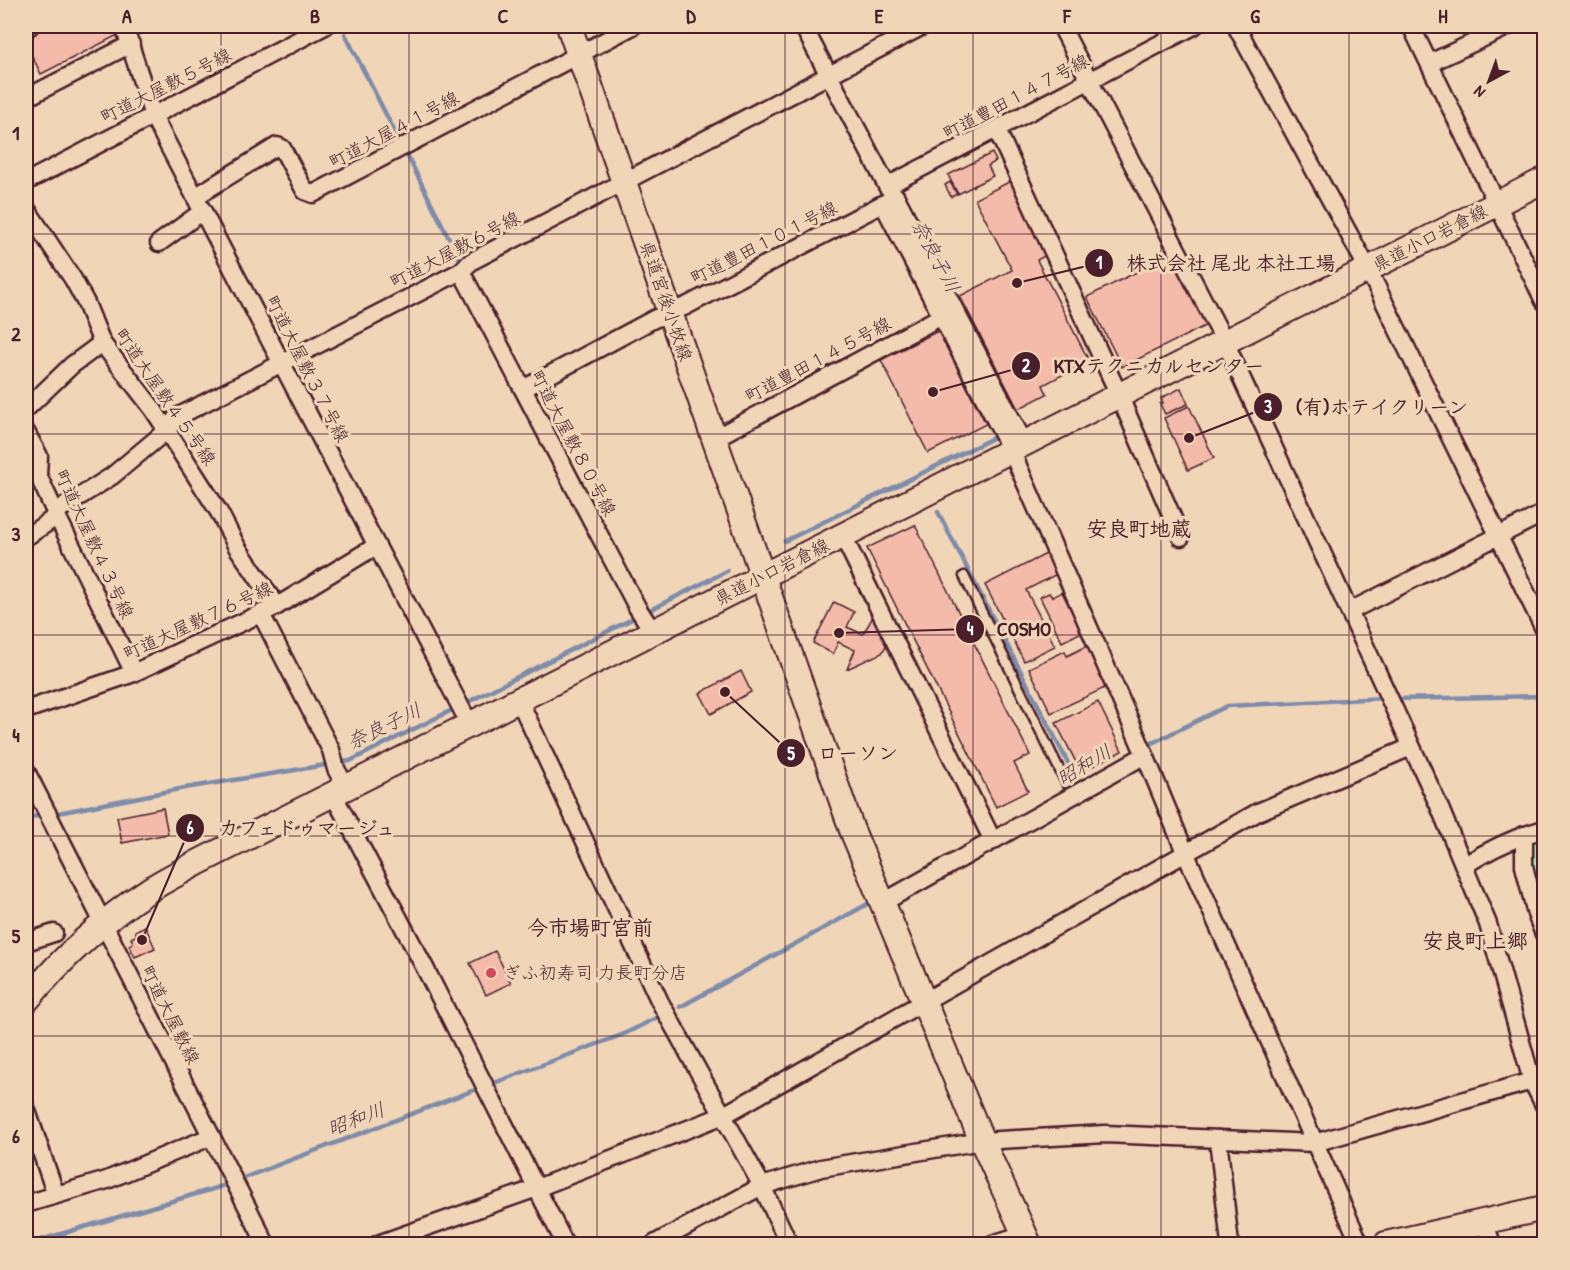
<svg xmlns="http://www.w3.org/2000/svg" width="1570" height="1270" font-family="'Patrick Hand','Klee One',sans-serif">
<rect width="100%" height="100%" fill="#f1d5b7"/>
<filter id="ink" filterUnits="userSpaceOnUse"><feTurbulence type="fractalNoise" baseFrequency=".0167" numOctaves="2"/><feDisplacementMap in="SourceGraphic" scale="12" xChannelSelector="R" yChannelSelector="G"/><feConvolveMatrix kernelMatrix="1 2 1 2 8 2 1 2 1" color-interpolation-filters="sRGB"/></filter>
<g filter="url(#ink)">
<path fill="#a8e9b1" stroke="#79846e" stroke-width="1.5" d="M1541 830 1544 845V910L1536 914 1524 835Z"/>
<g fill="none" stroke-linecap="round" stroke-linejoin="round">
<g stroke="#7e8caa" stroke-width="4.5">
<path d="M1197 33 1210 26"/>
<path d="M345 34 401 144"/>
<path d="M132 37 153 26"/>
<path d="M406 153 462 264"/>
<path d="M938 512 1080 786"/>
<path d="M785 541 999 435"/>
<path d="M1394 699 1544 696"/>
<path d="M464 704 727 571"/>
<path d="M1146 746 1227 706 1385 698"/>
<path d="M53 814 185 788 350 761 456 708"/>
<path d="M26 818 45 815"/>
<path d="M680 1007 875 900"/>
<path d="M494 1083 624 1034 662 1015"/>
<path d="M246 1177 477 1089"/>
<path d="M27 1244 223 1186"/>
</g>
</g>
<g fill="#f4bbab" stroke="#4a1f2b" stroke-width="1.5">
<path d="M47 26H113L118 35 41 74 26 44V37Z"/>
<path d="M992 153 996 161 988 166 993 176 958 194 948 175Z"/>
<path d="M1011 181 1048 254 1037 260 1089 361 1043 385 1047 394 1018 409 960 296 1012 270 975 199Z"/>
<path d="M950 182 957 194 951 197 945 185Z"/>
<path d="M1172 254 1207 325 1122 367 1087 297Z"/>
<path d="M938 331 986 424 928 453 881 360Z"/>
<path d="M1181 388 1188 404 1165 414 1160 404 1163 403 1161 398Z"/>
<path d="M1189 406 1214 458 1188 470 1164 418Z"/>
<path d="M915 525 1030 755 1014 763 1028 791 996 807 867 548Z"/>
<path d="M1046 554 1057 574 1026 590 1055 646 1024 661 985 585Z"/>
<path d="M1062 592 1082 632 1062 642 1040 597 1049 593 1052 597Z"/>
<path d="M834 602 854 612 847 627 863 634 874 615 888 642 882 653 847 669 855 650 838 642 833 654 813 643Z"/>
<path d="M1087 646 1107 687 1051 713 1029 668 1065 651 1067 656Z"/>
<path d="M741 671 751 692 711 714 700 693Z"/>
<path d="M1098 702 1122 751 1081 772 1056 723Z"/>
<path d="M163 808 168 834 122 843 117 817Z"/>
<path d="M145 926 155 948 135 957 129 945 133 943 131 938 137 935 135 931Z"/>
<path d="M495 951 511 983 486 995 470 963Z"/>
</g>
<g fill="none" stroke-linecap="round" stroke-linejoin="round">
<defs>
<path id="lane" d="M964 576 1066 783"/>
<g id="street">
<path d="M124 26 153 116 470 725"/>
<path d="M803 26 887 186 896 197 1024 443"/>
<path d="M1061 26 1225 342 1439 806 1488 924 1532 1081 1544 1105"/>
<path d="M1236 26 1368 269 1544 629"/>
<path d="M1411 26 1544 301"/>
<path d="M26 28 30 26"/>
<path d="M1430 63 1509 26"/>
<path d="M26 98 131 44"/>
<path d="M997 130 1119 395 1181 537"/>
<path d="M26 182 325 26"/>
<path d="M887 186 1194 26"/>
<path d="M195 197 277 146 282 148 305 191 313 194 633 26"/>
<path d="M883 204 1011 450 1145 755 1185 852 1360 1244"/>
<path d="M26 208 73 279 86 303 102 343 153 409 219 512 237 547 277 606"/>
<path d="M159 243 203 211"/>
<path d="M461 271 637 607 653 632"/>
<path d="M523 389 654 319 686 306 892 199"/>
<path d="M26 409 72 365 102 343"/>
<path d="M26 432 39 456 38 475 56 514 134 673"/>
<path d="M715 438 940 317"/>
<path d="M843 536 993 841"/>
<path d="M26 537 50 521 60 509 112 476 166 431 177 417 461 271 472 261 923 26"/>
<path d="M1350 611 1544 513"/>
<path d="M261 614 331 750 336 769 346 787"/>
<path d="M519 700 660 1002 762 1186 789 1244"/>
<path d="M26 710 131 674 277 606 376 546"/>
<path d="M26 771 266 1244"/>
<path d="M333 794 425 968 565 1244"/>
<path d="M1524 835V866L1536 914 1544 934"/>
<path d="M1465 865C1490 849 1516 837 1544 829"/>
<path d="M882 903 1145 755"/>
<path d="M26 942 54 933"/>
<path d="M26 1108 56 1195"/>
<path d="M1218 1139 1230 1244"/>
<path d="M26 1204 107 1180 210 1137"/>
<path d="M1484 1221 1492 1244"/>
<path d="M378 1244 537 1188 724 1115 1258 812 1411 747"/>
<path d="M654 1244 762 1186 821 1168 982 1141 1105 1134 1314 1143 1532 1081"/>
<path d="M992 1244 1025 1234"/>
</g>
<g id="secondary">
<path d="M569 26 852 830 982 1141 1029 1244"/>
<path d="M26 1001C61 959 103 920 149 890 164 880 181 872 197 863L1544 180"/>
<path d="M1386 1244 1544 1208"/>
</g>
</defs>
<use href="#lane" stroke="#4a1f2b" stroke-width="13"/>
<use href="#street" stroke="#4a1f2b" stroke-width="21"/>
<use href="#secondary" stroke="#4a1f2b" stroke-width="28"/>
<use href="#lane" stroke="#f1d5b7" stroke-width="8"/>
<use href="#street" stroke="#f1d5b7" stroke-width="16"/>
<use href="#secondary" stroke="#f1d5b7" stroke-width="24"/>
</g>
</g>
<path fill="none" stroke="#4a1f2b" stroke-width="1.5" stroke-opacity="0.55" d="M221 26V1244M409 26V1244M597 26V1244M785 26V1244M973 26V1244M1161 26V1244M1349 26V1244M26 234H1544M26 434H1544M26 635H1544M26 836H1544M26 1036H1544"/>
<circle fill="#d1495b" stroke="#f1d5b7" stroke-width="2" cx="491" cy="973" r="6"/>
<g text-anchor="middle" stroke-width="6" stroke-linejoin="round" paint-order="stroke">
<g font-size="18" fill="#4a1f2b" stroke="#f1d5b7">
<text transform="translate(166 86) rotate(-27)" y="6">町道大屋敷５号線</text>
<text transform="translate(1016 97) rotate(-28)" y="6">町道豊田１４７号線</text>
<text transform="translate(394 130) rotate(-28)" y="6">町道大屋４１号線</text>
<text transform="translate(1430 238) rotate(-27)" y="6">県道小口岩倉線</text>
<text transform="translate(764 243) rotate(-27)" y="6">町道豊田１０１号線</text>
<text transform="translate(455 250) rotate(-28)" y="6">町道大屋敷６号線</text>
<text transform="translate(666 301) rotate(71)" y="6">県道宮後小牧線</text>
<text transform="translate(818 360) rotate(-28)" y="6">町道豊田１４５号線</text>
<text transform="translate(307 369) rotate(63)" y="6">町道大屋敷３７号線</text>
<text transform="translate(165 397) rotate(55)" y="6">町道大屋敷４５号線</text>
<text transform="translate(573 443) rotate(62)" y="6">町道大屋敷８０号線</text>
<text transform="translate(94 544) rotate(65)" y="6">町道大屋敷４３号線</text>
<text transform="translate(772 572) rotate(-27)" y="6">県道小口岩倉線</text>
<text transform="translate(198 621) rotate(-25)" y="6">町道大屋敷７６号線</text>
<text transform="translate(170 1015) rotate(63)" y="6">町道大屋敷線</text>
</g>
<g font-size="18" fill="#4a1f2b" stroke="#f1d5b7" text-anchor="start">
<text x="503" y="979">ぎふ初寿司 力長町分店</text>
</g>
<g font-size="20" font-style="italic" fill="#573a4b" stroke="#f1d5b7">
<text transform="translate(936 256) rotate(62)" y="7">奈良子川</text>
<text transform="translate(384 726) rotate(-26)" y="7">奈良子川</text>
<text transform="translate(1084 765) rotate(-31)" y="7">昭和川</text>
<text transform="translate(356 1119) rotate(-21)" y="7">昭和川</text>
</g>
<g font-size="21" font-weight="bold" fill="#4a1f2b" stroke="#f1d5b7">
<text x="1139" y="536">安良町地蔵</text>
<text x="590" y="935">今市場町宮前</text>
<text x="1475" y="948">安良町上郷</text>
</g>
</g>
<path fill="none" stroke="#4a1f2b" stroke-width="2" d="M1017 283L1099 263M933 392L1026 366M1189 438L1268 407M839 633L970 629M725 692L791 753M142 940L190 828"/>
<g fill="#4a1f2b" stroke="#f1d5b7" stroke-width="2">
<circle cx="1017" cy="283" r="6"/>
<circle cx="933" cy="392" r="6"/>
<circle cx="1189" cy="438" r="6"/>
<circle cx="839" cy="633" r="6"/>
<circle cx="725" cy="692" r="6"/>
<circle cx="142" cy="940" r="6"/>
<circle cx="1099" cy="263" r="15"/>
<circle cx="1026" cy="366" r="15"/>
<circle cx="1268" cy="407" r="15"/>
<circle cx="970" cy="629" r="15"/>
<circle cx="791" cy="753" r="15"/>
<circle cx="190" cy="828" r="15"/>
</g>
<g font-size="18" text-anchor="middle" font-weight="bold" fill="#fff">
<text x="1099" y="269">1</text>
<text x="1026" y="372">2</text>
<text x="1268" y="413">3</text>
<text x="970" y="635">4</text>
<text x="791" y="760">5</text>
<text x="190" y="834">6</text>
</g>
<g font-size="20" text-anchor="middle" font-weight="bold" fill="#4a1f2b" stroke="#f1d5b7" stroke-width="6" stroke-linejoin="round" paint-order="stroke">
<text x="1231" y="270">株式会社 尾北 本社工場</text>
<text x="1159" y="373">KTXテクニカルセンター</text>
<text x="1382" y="414">(有)ホテイクリーン</text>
<text x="1024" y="636">COSMO</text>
<text x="858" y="760">ローソン</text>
<text x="307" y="835">カフェドゥマージュ</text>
</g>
<rect width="1570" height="1270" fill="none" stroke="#f1d5b7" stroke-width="66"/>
<g transform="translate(1489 81) rotate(221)" stroke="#f1d5b7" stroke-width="4.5" paint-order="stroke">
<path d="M0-4.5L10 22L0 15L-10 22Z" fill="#4a1f2b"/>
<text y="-9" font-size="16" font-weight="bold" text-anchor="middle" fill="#4a1f2b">N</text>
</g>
<rect x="33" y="33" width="1504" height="1204" fill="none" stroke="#4a1f2b" stroke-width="2"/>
<g font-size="20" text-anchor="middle" font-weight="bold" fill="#4a1f2b">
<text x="127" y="23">A</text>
<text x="315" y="23">B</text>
<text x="503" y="23">C</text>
<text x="691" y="23">D</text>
<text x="879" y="23">E</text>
<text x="1067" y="23">F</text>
<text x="1255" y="23">G</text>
<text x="1443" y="23">H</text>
<text x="16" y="140">1</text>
<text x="16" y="341">2</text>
<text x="16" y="541">3</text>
<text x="16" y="742">4</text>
<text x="16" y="943">5</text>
<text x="16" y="1143">6</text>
</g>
</svg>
